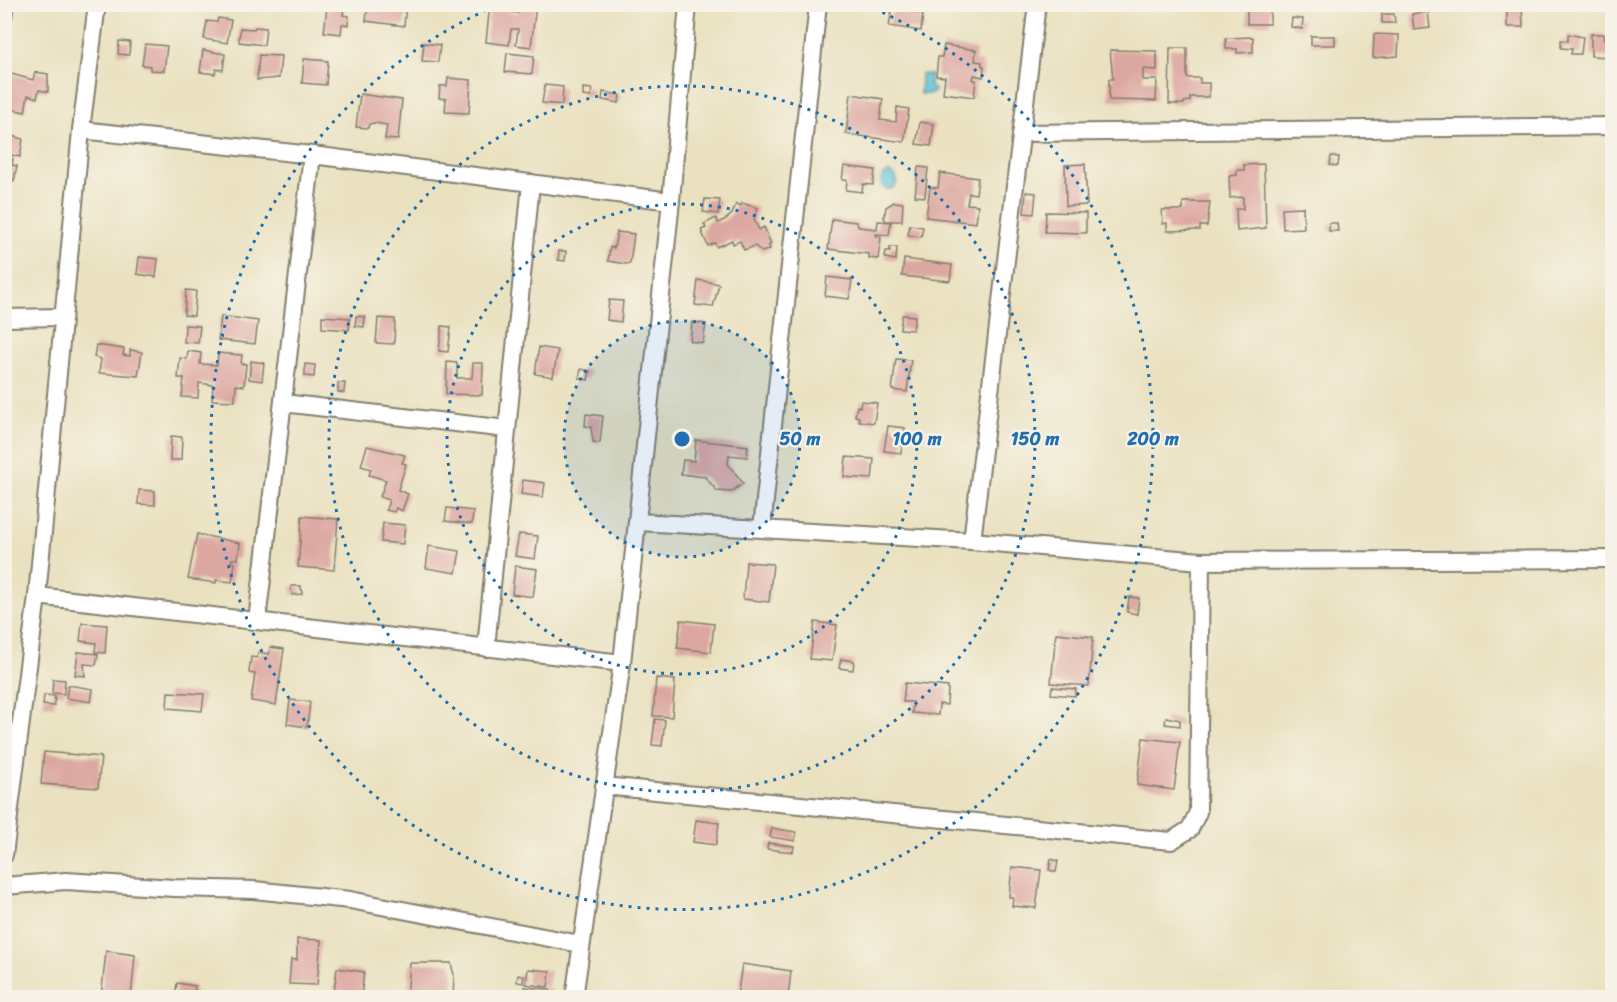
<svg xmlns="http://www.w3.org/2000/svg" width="1617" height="1002" font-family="Sriracha,sans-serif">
<rect width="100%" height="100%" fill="#f7f3e8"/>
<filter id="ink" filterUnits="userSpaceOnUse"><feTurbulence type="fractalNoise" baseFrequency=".0167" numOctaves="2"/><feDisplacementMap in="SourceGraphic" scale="12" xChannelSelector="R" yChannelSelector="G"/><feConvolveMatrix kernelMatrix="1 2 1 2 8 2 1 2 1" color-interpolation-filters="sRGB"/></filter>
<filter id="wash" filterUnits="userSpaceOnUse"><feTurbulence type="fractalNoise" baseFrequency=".008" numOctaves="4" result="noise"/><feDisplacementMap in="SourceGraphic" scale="24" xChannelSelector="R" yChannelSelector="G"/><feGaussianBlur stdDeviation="1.35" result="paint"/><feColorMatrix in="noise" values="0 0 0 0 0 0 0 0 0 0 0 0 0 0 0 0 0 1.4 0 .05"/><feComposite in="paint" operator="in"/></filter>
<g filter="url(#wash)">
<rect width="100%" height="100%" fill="#eae1c0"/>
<g fill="#56bed4" stroke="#396d78" stroke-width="1.5">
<path d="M921 74 931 75 930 86 935 91 932 94H920Z"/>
<circle cx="889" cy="181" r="8"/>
</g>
<g id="blocks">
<g fill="#dda7a1">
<path d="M4 4H14L12 20 4 19Z"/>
<path d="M316 4H344L343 15 349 16 348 25 342 24 341 34 324 32 327 7Z"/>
<path d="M368 4H406L404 26 366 21Z"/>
<path d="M490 4 505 5 504 11 518 13 519 4 536 5 531 47 516 45 518 29H511L509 45 486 42Z"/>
<path d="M764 4H790V11L764 9Z"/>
<path d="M1247 5 1270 6V24H1247Z"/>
<path d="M1507 5H1522L1523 27H1507Z"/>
<path d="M902 8 923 14 921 31 889 26 892 9 901 11Z"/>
<path d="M1428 12 1430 28 1414 30 1412 14Z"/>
<path d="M1382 14H1394L1395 23H1382Z"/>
<path d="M218 18 231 20 227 43 204 39 207 21 217 22Z"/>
<path d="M1292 18 1303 19 1302 29 1291 27Z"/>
<path d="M255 27 266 28 264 45 239 42 240 28 254 29Z"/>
<path d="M1374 34 1399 35 1398 56 1373 58Z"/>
<path d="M1568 34 1583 37 1581 54H1571L1572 49 1561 48V40L1568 41Z"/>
<path d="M1591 34H1604V39H1612V57L1591 56Z"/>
<rect x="1311" y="36" width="24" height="9"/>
<path d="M1253 37V52L1237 53V49H1226V38Z"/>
<path d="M119 41 130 42 129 55 118 54Z"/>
<path d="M424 43 440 45 438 62 422 61Z"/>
<path d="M145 44 167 46 164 71 150 70V66L142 65Z"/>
<path d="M944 45 976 50 975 61 982 62V66H984L983 77 974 75 973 80H976L974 97 943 93 945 77 936 76 938 57H942Z"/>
<path d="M1170 48H1187V78H1200V83H1209V97H1190V101L1184 102V104H1169Z"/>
<path d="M203 50 225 54 223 70 216 69 215 74 200 72Z"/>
<path d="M1110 50 1157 51V70L1143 69V80H1157L1156 101 1109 100V79H1113Z"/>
<path d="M507 53 534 56 532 74 505 72Z"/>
<path d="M259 55 281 56 279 78 257 80Z"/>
<path d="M304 59 328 61 326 85 302 83Z"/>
<path d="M4 72 33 80 35 72 48 74V92L39 90 37 98 28 95 25 112 5 108 8 92 4 91Z"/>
<path d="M448 78 471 80 469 113 445 112 446 99 439 98 440 86H447Z"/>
<path d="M545 85 563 87 562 105 542 103Z"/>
<path d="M583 88 592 89 591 97 583 96Z"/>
<path d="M603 92 620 95 619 103 602 100Z"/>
<path d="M360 94 402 100 398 140 385 139 387 125 375 123 369 124 368 128 356 127Z"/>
<path d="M851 94 883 99 880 120 896 122 897 107 909 109 904 142 846 134Z"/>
<path d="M920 122 934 124 931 146 916 144Z"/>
<path d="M4 134 23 139 20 157 11 155 10 158 13 159 12 165 17 166 14 181 4 179Z"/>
<path d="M1331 156 1339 157 1338 166 1330 165Z"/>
<path d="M1085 164 1087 205 1066 206 1065 165Z"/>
<path d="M1264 164 1266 228 1237 231 1236 209H1243V197L1230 198 1229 176 1237 175V170H1244V165Z"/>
<path d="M844 166 875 170 873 185 863 184 862 192 846 190 847 180H842Z"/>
<path d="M918 167 928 168 925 197 915 196Z"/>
<path d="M940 173 978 178 976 194 969 193 967 204 978 205 976 223 926 217 930 187 938 188Z"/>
<path d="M1026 192 1036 193 1034 214 1024 213Z"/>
<path d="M705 199 720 200 718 214 703 212Z"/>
<path d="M894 202 903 203 902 221H886L884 218 886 207Z"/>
<path d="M1183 202H1210L1207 226H1200V230L1167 231V223L1163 224 1162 210H1183Z"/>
<path d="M742 203 758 208 754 219 759 230 764 227 771 244 769 245 770 249 762 252 755 246 744 250 740 241 733 244 732 240 717 247 715 243 708 246 701 230 706 228 704 224 716 218 718 223 726 219 732 214 736 204 741 206Z"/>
<path d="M1303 207 1304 228 1283 229 1282 208Z"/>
<path d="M1046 212 1086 213V233L1045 232Z"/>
<path d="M832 219 856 222 859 227 877 229 878 221 891 222 889 235 876 234V236L881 237 878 259 869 258V254L828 249Z"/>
<path d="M1329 223H1337L1338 231H1329Z"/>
<path d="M910 225 923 227 921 237 908 235Z"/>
<path d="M617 232 634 234 630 263 626 264 608 261 610 247 614 248Z"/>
<path d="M890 247H897L896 260 885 258 886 251H890Z"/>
<path d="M559 251H566L565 261 558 260Z"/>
<path d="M139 257 158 259 156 277 137 274Z"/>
<path d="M904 259 952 265 950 281 902 276Z"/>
<path d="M827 277 852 280 849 299 825 296Z"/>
<path d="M698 280 719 284 713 307 695 305Z"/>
<path d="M186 290 196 291 194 316 184 315Z"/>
<path d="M609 300 623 301 621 322 607 320Z"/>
<path d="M902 315 915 316 913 330 900 329Z"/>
<path d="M221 316 258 321 255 344 218 340Z"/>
<path d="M322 316 350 318 349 330 322 328Z"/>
<path d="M356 316 365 317 364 327 355 326Z"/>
<path d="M378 318 395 319 394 344 376 343Z"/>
<path d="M692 322 706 324 703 343 690 341Z"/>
<path d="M185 325 200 326 198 343 184 342Z"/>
<path d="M442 326 451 327 448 352 439 351Z"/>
<path d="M96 345 124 349 123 355 130 356V350L142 352 138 376 99 373 101 359 94 357Z"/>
<path d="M539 347 558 350 553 377 535 374Z"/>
<path d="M188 351 201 353 200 364 217 365 218 353 242 355 241 364H246L244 386 236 385 235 401 212 400 213 385 199 383 198 398 182 397 184 378H178L180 358 187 359Z"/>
<path d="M896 359 911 360 907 392 892 390Z"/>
<path d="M251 361 264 363 262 381 249 379Z"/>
<path d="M447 362 457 363V378H472L473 363H483L482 395 446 394Z"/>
<path d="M305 364 315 365 314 377 305 376Z"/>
<path d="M581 369 590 371 588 380 579 378Z"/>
<path d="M338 383H345L344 393 338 392Z"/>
<path d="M861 401 877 403 874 423 859 421V417L855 416 857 406 860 407Z"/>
<path d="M586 414 603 416 600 443 593 442 591 427 585 426Z"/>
<path d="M888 426 905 428 901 453 884 451Z"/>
<path d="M171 436 182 437 181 460H170Z"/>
<path d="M696 440 748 446 747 457 729 455 728 464 743 483 731 492 717 491 705 477 681 474 683 460 694 461Z"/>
<path d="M367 446 405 455 402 463 406 464 398 490 408 494 402 511 396 508 394 512 386 510 389 500 380 497 386 480 369 475 371 469 361 466Z"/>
<path d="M846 457 874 459 872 479 844 477Z"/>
<path d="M523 480 545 483 543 497 521 494Z"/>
<path d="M139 490 155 491V505L138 504Z"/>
<path d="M447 508 473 511 472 524 445 521Z"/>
<path d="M302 516 338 519 334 570 298 567Z"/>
<path d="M383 523 405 525 403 544 381 542Z"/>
<path d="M197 534 240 543 238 559H232L231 562 235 563 232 582 216 580V583L188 579Z"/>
<path d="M519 534 538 536 535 559 515 556Z"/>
<path d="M429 546 460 551 456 573 426 568Z"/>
<path d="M746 562 773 564 769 602 743 599Z"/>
<path d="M515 566 537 569 533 597 512 594Z"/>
<path d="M291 586H301L302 594 292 595Z"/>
<path d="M1129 597 1139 598 1137 614 1127 612Z"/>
<path d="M681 620 714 624 711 652 677 648Z"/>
<path d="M815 622 837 625 832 661 810 659Z"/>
<path d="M82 623 107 625 105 653 95 652 96 643 80 641Z"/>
<path d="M1056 633 1093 637 1089 686 1051 683Z"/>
<path d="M270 647 284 649 276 705 251 701 255 674 249 673 251 657 257 658 258 652 269 654Z"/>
<path d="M78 652 98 654 96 665 84 664 85 676 75 675Z"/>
<path d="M841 659 854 661 853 670 839 668Z"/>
<path d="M656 678 675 680 672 717 653 716Z"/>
<path d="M53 679 65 680 64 694 52 693Z"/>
<path d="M905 683 948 687 947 705 939 704 938 715 912 713 913 702H903Z"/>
<path d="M68 685 93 689 91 702 66 698Z"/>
<path d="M1052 687 1076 689 1075 696 1051 694Z"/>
<path d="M168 692 204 694 202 711 167 708Z"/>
<path d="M44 695 55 696 54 706 43 705Z"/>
<path d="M290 700 310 702 307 727 287 724Z"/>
<path d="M1166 717 1180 720V726L1165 724Z"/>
<path d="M655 719 665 720 662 746 652 745Z"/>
<path d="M1143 738 1180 742 1174 790 1137 785Z"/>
<path d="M44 752 101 757 98 788 41 784Z"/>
<path d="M696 820 719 823 716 845 693 842Z"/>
<path d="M772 828 796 832 795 841 770 837Z"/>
<path d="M768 843 794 846 793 852 767 849Z"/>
<path d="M1051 859 1058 861 1056 872 1049 870Z"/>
<path d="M1012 867 1041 870 1036 908 1012 906 1013 897H1009Z"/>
<path d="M297 939 321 940 317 985 289 984 291 959 297 960Z"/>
<path d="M106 951 135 955 131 998H101Z"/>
<path d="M410 963H451L454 975 453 998H407Z"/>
<path d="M742 964 791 971 788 998H737Z"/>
<path d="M337 968 364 972 361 998H333Z"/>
<path d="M528 969 550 971 548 987 526 984Z"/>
<path d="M518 975 524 976 523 983 517 982Z"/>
<path d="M177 983 195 986 194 998H175Z"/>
<path d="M525 987 550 989V998H524Z"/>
</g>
</g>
</g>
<g filter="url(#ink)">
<use href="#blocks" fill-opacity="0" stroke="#837e6e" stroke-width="1.5"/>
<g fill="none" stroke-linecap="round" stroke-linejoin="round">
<defs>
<g id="street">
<path d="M81 130 312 155 671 201"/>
<path d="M1023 133 1612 126"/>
<path d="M4 318 63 317"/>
<path d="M283 403 507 429"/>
<path d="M762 528 818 4"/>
<path d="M972 541 1037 4"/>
<path d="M1201 561 1612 559"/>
<path d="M37 596 622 663"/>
<path d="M257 621 312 155"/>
<path d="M486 648 531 183"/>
<path d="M604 786 1171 841 1190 829 1198 812 1201 561 972 541 638 522"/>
<path d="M4 855 37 596 81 130 97 4"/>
<path d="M4 886 66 881 174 888 254 890 350 900 580 944"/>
<path d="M574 998 622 663 671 201 688 4"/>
</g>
</defs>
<use href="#street" stroke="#837e6e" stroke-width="20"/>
<use href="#street" stroke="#fff" stroke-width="16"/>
</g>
</g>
<circle cx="682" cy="439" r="118" fill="#1f6fb2" fill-opacity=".12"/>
<g fill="none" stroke="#1f6fb2" stroke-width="3" stroke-dasharray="3 6">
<circle cx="682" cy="439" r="118"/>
<circle cx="682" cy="439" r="235"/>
<circle cx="682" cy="439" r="353"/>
<path d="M866 5A471 471 0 1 1 498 5"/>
</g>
<circle cx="682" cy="439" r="9" fill="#1f6fb2" stroke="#f7f3e8" stroke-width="3"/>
<g font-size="18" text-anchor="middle" font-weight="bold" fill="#1f6fb2" stroke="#f7f3e8" stroke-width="4.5" stroke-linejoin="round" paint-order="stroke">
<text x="800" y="445">50 m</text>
<text x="917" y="445">100 m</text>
<text x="1035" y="445">150 m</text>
<text x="1153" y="445">200 m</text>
</g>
<rect width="1617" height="1002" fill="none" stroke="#f7f3e8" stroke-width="24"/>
</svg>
